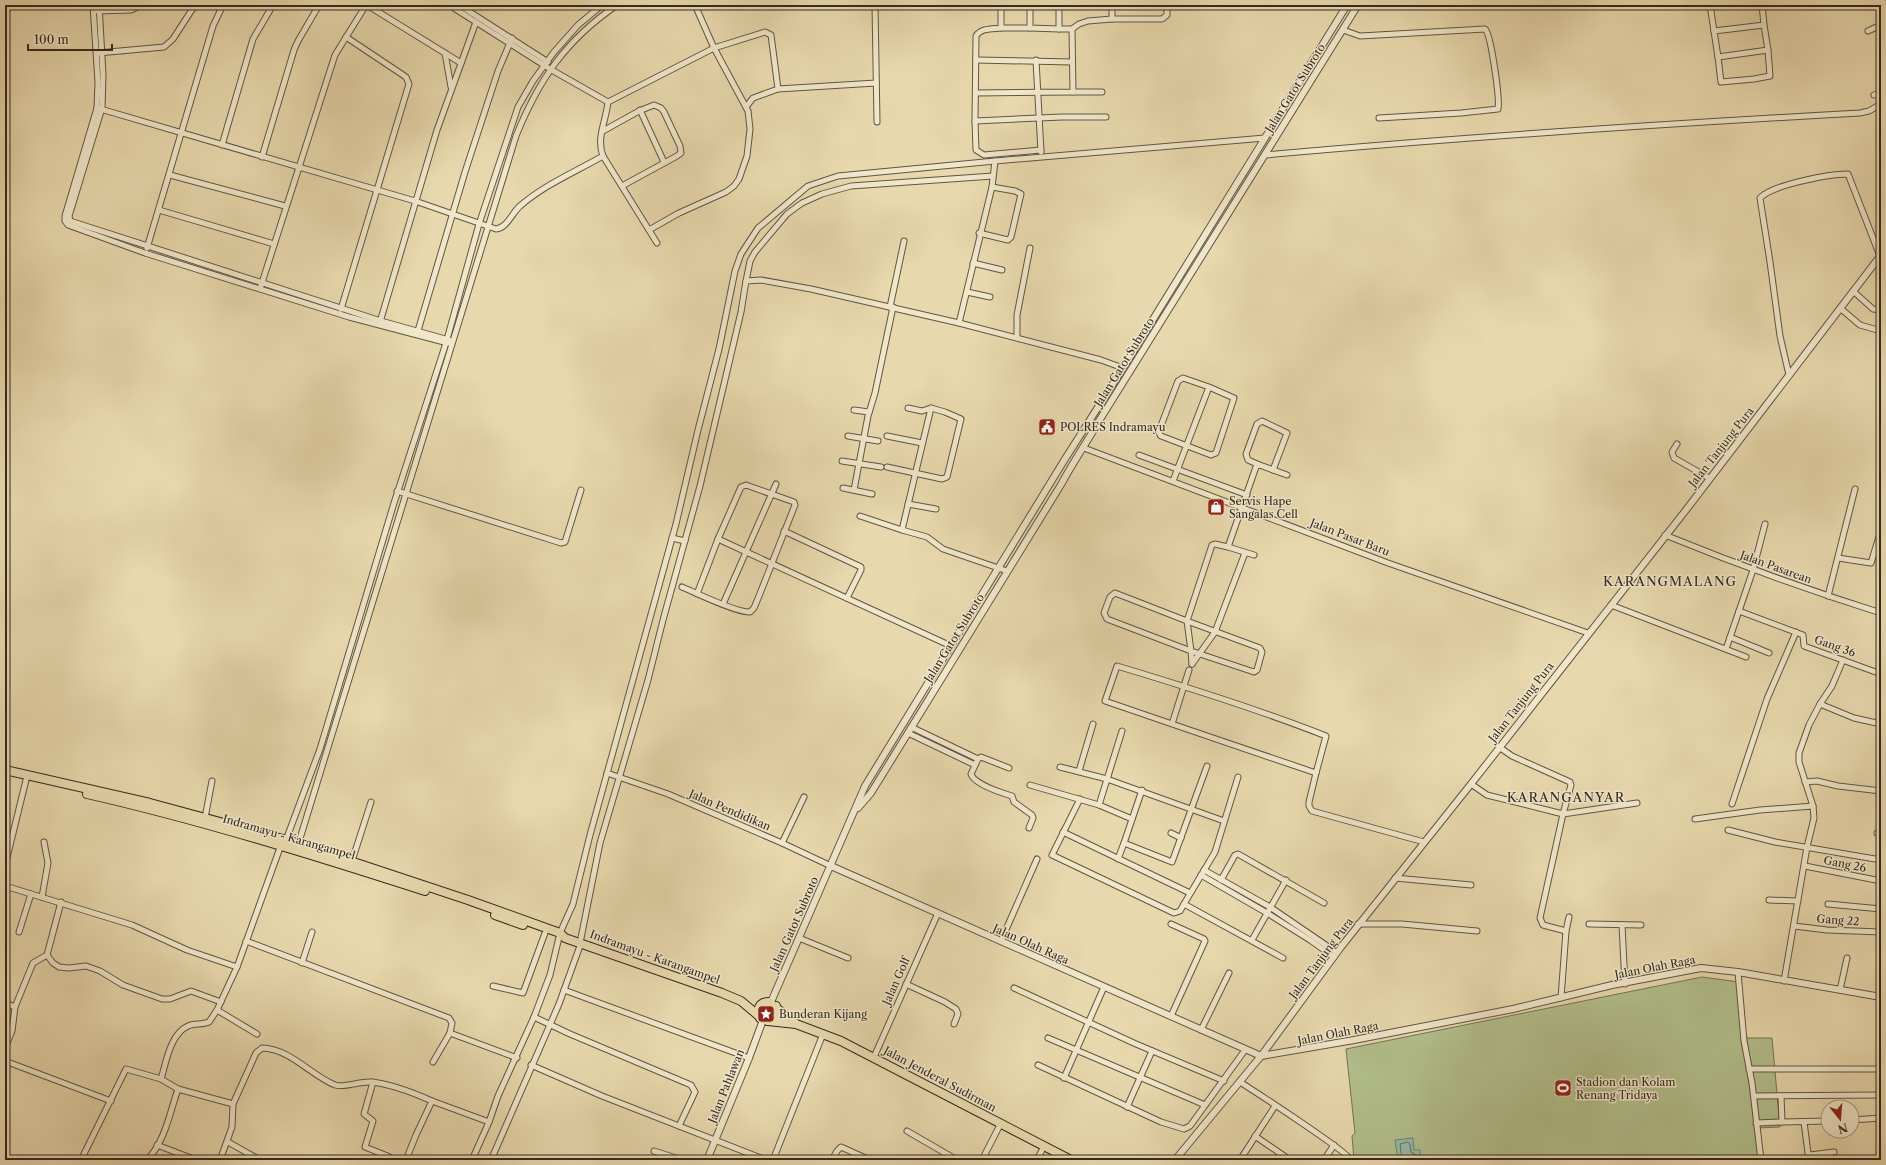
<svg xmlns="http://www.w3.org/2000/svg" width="1886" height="1165" font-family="'Libre Caslon Text',serif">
<rect width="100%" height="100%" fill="#e8d8ad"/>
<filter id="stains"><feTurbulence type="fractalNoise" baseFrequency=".005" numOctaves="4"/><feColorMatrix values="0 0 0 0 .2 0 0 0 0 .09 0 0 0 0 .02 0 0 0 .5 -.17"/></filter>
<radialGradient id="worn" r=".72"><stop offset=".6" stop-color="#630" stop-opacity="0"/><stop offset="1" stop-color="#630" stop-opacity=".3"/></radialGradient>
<path fill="#b2c08d" stroke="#737556" d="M1702 977 1739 982 1745 1038H1772L1780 1127 1758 1128 1762 1160H1354L1352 1136 1355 1133 1346 1049Z"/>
<path fill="#97baab" stroke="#6f8073" d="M1413 1138 1414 1150H1420L1421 1160H1398L1395 1140Z"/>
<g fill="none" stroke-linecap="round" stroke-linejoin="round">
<path stroke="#667265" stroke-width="1" d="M1402 1160 1400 1144 1408 1142 1410 1144 1411 1152 1416 1155 1417 1160"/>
<defs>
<g id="minor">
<path d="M93 5 98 82 97 108 65 216V221L68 225 145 253 349 317 448 343"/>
<path d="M367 5 461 63"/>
<path d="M449 5 550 69 608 102C606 121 596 138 603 156L657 243"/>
<path d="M459 5 548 62"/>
<path d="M875 5 877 122"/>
<path d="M1001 5V28C992 29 981 28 976 36L975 121 976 150 984 155 1041 150"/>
<path d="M1030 5V28L1059 29"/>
<path d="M1059 5V29H1072L1079 24 1088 21 1112 19"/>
<path d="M1112 5V19H1162L1167 15V5"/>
<path d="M1710 5 1714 31 1764 25 1762 5"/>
<path d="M97 11 131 10 142 5"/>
<path d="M1001 28H1030"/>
<path d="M1343 30 1360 36 1485 29C1491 34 1500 99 1498 109L1461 113 1379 118"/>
<path d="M1714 31 1718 57 1768 50 1764 25"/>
<path d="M1868 31 1881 25"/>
<path d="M98 53 164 47 173 39 195 5"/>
<path d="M445 53 451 87"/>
<path d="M1718 57 1721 82 1754 79 1770 76 1768 50"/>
<path d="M976 60 1072 62"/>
<path d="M1036 60 1041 152"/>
<path d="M1073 92H1102"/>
<path d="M976 93 1073 92 1072 29"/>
<path d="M1874 95 1881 93"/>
<path d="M608 102 714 48 765 32 771 35 778 89"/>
<path d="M746 107 753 98 778 89 876 83"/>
<path d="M97 108 415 201 496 229C507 228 512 213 520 206 544 185 575 172 603 156"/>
<path d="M640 110 664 162"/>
<path d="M975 121 1062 117H1106"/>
<path d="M603 131 639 111 654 105 661 108 664 112 680 146 681 153 677 156 622 186"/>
<path d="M222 145 253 39 273 5"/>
<path d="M1265 155C1463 137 1661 124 1860 113L1869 111 1881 104"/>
<path d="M262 157 294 50 298 41 319 5"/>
<path d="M170 175 285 206"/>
<path d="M159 210 274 244"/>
<path d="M70 221 381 321 449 340"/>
<path d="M70 221 69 216 102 108 103 75 99 5"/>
<path d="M649 230 679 213 726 192 734 186 739 179 747 156 750 129 748 111 714 48 695 5"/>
<path d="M979 233 1008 240 1011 237 1021 194 1015 191 992 187"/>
<path d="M147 248 213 26 223 5"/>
<path d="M973 263 1002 270"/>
<path d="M746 281 750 261 755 252 787 214 802 203 822 194 851 186 993 176"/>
<path d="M260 289 335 55 366 5"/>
<path d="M1853 291 1873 309 1881 310"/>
<path d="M967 292 990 297"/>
<path d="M890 307 904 241"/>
<path d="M1840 308 1860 325 1881 331"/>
<path d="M341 309 409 84 406 77 346 37"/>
<path d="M380 322 437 130 476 22"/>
<path d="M959 323 1101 360 1123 368"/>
<path d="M417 334 465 172 498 71 512 38"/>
<path d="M1017 337V315L1030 248"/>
<path d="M1789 375 1780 336 1770 262 1760 198C1772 185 1829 174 1848 174L1880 256"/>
<path d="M908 408 922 411 931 408 902 530 927 537 943 549 1007 571"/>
<path d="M854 410 869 412"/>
<path d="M848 436 878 441"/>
<path d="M887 436 922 443"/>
<path d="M1677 444 1672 452 1674 458 1709 478"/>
<path d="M1084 448 1388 563 1588 633"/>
<path d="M1139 455 1247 495"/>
<path d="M842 461 881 467"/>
<path d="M1257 464 1248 460 1246 454 1257 424 1262 421 1287 433 1273 470"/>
<path d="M887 467 942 479 947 477 961 419 945 412 931 408"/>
<path d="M1173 481 1209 387 1183 378 1178 381 1159 431 1160 435 1161 436 1211 455 1216 453 1234 398 1209 387"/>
<path d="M843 488 872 494"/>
<path d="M854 490 868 416 875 393 893 307"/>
<path d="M397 491 561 543 565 542 581 490"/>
<path d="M908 504 936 509"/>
<path d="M860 516 902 530"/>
<path d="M784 531 861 567V570L847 598"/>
<path d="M1665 535C1736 564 1808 590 1881 613"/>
<path d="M672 538 685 541"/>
<path d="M718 539 951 646"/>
<path d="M1228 547 1254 555"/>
<path d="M1838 558 1871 563 1881 530"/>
<path d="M682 587C696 593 737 613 750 612L754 608 759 596 795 505 794 502 746 485 741 487 718 539 697 594"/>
<path d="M1828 596 1855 489"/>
<path d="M723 604 776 484"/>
<path d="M1611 605 1746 657"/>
<path d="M1739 611 1803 635 1804 646 1881 674"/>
<path d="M1730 637 1769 653"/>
<path d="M1726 649 1753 570 1765 524"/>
<path d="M1192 664 1191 651 1254 672 1257 670 1262 652 1260 648 1187 621 1191 651 1107 619 1104 613 1110 597 1115 593 1187 621 1212 545 1215 544 1228 547 1257 464 1287 475"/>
<path d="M1192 664 1215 632 1245 553"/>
<path d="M1879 673 1881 666"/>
<path d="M1820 704 1854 718 1881 724"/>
<path d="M1172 724 1316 773 1326 736C1258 709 1187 687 1117 666L1105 701 1172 724 1189 670"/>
<path d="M911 727 978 759"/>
<path d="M908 733 975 765"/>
<path d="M1060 767 1107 779 1224 821"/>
<path d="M1009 768 981 757 978 759 971 774C974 784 1002 793 1012 796L1014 802 1032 815 1033 818 1029 828"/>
<path d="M1079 771 1093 724"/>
<path d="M607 773 668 794 782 843 831 866"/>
<path d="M1316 773 1309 802V806L1312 811 1424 842"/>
<path d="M1238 777 1215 852 1184 904 1283 958"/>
<path d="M1805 782 1817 781 1838 786 1881 791"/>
<path d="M1471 784 1487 795 1563 814 1571 785 1570 782 1512 756 1499 747"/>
<path d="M1030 785 1099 805 1132 819"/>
<path d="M1080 799 1052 855 1174 913 1180 911 1184 904"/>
<path d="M1732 804 1767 699 1796 632"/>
<path d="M1099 805 1122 731"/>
<path d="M1813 806 1799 762V753L1809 725 1820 704 1832 686 1843 660"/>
<path d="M205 818 212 781"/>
<path d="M1695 819 1760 810 1813 806 1814 818 1807 847 1784 981"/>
<path d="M1728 830 1775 842 1881 860"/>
<path d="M1063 832 1190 893"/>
<path d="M1171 833 1181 838"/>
<path d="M1877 833 1881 834"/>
<path d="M782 843 804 797"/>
<path d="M1124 843 1142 790"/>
<path d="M298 845 516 136C539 79 566 40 617 5"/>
<path d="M1118 859 1124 843 1172 862 1207 766"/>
<path d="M352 861 371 802"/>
<path d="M5 866 26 780"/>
<path d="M1805 866 1881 881"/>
<path d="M1204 870 1270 907 1336 952"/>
<path d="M1201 875 1267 913 1310 940 1334 957"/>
<path d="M1395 878 1471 885"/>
<path d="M1221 880 1235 855 1238 854 1324 903"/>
<path d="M5 886 132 925 187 950 237 967"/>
<path d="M42 897 48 863 44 842"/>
<path d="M1769 900 1798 901"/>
<path d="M61 902 47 955 53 963 59 967 69 968 86 966 100 971 123 985 162 999H170L191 991 221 1002"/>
<path d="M1828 904 1881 909"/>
<path d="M1358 924H1402L1477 931"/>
<path d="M1589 924 1641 925"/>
<path d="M1622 925 1625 984"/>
<path d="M1794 926 1827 930 1881 932"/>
<path d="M1566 931 1543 925 1540 918 1563 814 1637 803"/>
<path d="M19 932 31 894"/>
<path d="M799 938 848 958"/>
<path d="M1252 940 1286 880"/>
<path d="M246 941 449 1018 452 1023 450 1033 517 1058"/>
<path d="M1001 941 1037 859"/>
<path d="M580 943 600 843 648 680 663 620 700 486 741 312 746 281 761 280 811 289 959 323 992 187 995 161"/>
<path d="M302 963 312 932"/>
<path d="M1738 972 1744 1041 1752 1083 1761 1160"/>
<path d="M906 984 945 1002 956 1009 958 1014 954 1024"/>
<path d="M493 986 523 993 545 933"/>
<path d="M1014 988 1136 1044 1224 1081"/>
<path d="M564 990 749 1058"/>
<path d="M1840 990 1847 958"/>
<path d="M1561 998 1566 931 1569 917"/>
<path d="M5 1003 15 1007"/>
<path d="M217 1010 257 1034"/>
<path d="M1171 1016 1205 941 1204 939 1171 924"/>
<path d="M534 1017 570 1034 691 1085 695 1092 679 1126"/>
<path d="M1201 1030 1229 973"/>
<path d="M1048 1038 1205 1105"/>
<path d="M5 1048 12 1031 15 1007 33 963 47 955"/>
<path d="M874 1057 938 913"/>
<path d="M5 1061 111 1101"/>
<path d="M433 1062 450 1033"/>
<path d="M531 1065 602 1096 766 1160"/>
<path d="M1038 1065 1161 1122 1184 1129 1190 1126 1245 1050"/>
<path d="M1749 1069H1881"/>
<path d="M1064 1078 1104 987"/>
<path d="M161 1079C166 1063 170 1034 188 1026 194 1023 202 1025 209 1022L217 1010 237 967 281 845 286 840 320 749 394 503 446 343 479 224 518 107 533 81 554 52 578 25 602 5"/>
<path d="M373 1082 364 1114 373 1121 365 1147 390 1157 391 1160"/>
<path d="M1240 1082C1254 1091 1348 1152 1351 1160"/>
<path d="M1754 1096 1881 1095"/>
<path d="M1781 1096 1782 1122 1828 1121"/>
<path d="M432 1101 489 1122"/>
<path d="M1127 1107 1152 1051"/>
<path d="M1852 1120 1881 1118"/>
<path d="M1804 1122 1808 1153 1810 1155 1834 1152"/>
<path d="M1756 1123 1782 1122"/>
<path d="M907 1131 957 1160"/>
<path d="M1255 1136 1290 1160"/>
<path d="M228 1142 260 1160"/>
<path d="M157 1145 196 1160"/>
<path d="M654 1151 682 1160"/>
<path d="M81 1160 126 1069 161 1079 178 1089 233 1104"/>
<path d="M147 1160C165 1142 170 1112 178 1089"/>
<path d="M220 1160 232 1127 233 1104 256 1053 262 1048C291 1049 310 1075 335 1085 345 1088 360 1081 371 1082 392 1084 414 1093 432 1101L416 1135 406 1160"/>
<path d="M472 1160 489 1122 498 1096 534 1017 550 975 560 933 573 904 590 835 676 524 698 430 719 349 735 271 741 254 758 228 808 186 838 176 995 161 1265 138"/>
<path d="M491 1160 559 1004 581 943"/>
<path d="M773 1160 823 1034"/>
<path d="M832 1160 837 1151 841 1147 870 1160"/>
<path d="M894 1160H896"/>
<path d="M982 1160 1001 1123"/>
<path d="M1037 1160 1044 1146"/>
<path d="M1240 1160 1275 1106"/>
<path d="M1324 1160 1334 1145"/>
</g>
<g id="tertiary">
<path d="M858 808 871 793 1062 483C1073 462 1087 442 1099 421L1358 5"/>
<path d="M831 866 1261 1056 1354 1040 1513 1009 1612 985 1701 968 1738 972 1881 997"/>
<path d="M771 1002 865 786 1065 459 1123 368 1347 5"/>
<path d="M707 1160 749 1058 763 1020"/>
<path d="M1175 1160 1261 1056 1341 947 1471 784 1686 510 1881 255"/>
</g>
<g id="primary">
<path d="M5 770 150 803 290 841 468 900 560 933 565 938 722 993 741 1001 759 1016"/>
<path d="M87 794C201 820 313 855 425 891"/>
<path d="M495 915 523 925"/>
<path d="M776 1006 777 1014 774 1019 768 1021 760 1018C756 1010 759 1002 769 1002L796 1024"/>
<path d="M768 1021 796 1024 841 1041 1071 1160"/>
</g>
</defs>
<use href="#minor" stroke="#615642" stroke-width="7"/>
<use href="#tertiary" stroke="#615642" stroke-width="8"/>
<use href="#primary" stroke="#342a1f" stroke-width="10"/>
<use href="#minor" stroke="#f0e6ca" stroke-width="5"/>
<use href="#tertiary" stroke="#f0e6ca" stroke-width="6"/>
<use href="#primary" stroke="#e8d8ad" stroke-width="8"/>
</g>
<defs>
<symbol id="civic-square" viewBox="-11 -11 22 22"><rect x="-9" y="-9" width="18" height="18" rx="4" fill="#8f2418" stroke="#f0e6ca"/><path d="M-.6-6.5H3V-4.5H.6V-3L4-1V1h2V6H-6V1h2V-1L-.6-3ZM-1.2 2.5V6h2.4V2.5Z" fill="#fff"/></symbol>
<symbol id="shop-square" viewBox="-11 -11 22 22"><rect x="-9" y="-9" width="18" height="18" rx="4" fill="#8f2418" stroke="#f0e6ca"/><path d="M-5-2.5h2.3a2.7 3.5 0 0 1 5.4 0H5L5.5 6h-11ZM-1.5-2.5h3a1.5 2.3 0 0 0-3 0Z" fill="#fff"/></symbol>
<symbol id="sight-square" viewBox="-11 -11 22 22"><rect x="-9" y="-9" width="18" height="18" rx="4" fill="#8f2418" stroke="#f0e6ca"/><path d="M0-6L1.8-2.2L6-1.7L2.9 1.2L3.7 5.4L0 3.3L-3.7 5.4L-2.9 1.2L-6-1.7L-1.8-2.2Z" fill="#fff"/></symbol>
<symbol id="stadium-square" viewBox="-11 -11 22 22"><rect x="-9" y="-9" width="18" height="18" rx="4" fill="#8f2418" stroke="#f0e6ca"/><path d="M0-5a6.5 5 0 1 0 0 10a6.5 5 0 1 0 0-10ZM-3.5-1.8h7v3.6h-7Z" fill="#fff"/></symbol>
</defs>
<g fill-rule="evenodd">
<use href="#civic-square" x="1037" y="417" width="20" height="20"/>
<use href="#shop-square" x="1206" y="497" width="20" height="20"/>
<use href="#sight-square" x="756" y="1004" width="20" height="20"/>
<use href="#stadium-square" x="1553" y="1078" width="20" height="20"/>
</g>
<g text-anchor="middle" stroke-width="3" stroke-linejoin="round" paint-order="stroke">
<g font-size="11" fill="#342a1f" stroke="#f0e6ca">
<text transform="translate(1295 88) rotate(-58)" y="4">Jalan Gatot Subroto</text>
<text transform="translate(1124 362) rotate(-58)" y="4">Jalan Gatot Subroto</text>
<text transform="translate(1721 447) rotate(-52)" y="4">Jalan Tanjung Pura</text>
<text transform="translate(1350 537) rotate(21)" y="4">Jalan Pasar Baru</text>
<text transform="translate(1776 567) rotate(20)" y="4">Jalan Pasarean</text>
<text transform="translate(954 638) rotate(-58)" y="4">Jalan Gatot Subroto</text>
<text transform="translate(1835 646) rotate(20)" y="4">Gang 36</text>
<text transform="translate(1521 702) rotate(-52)" y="4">Jalan Tanjung Pura</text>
<text transform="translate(730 810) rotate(23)" y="4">Jalan Pendidikan</text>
<text transform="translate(289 837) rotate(16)" y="4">Indramayu - Karangampel</text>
<text transform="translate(1845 864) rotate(11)" y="4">Gang 26</text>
<text transform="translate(1838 920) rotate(4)" y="4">Gang 22</text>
<text transform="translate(794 924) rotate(-66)" y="4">Jalan Gatot Subroto</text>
<text transform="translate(1031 944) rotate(24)" y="4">Jalan Olah Raga</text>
<text transform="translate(655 957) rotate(20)" y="4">Indramayu - Karangampel</text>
<text transform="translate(1321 958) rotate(-53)" y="4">Jalan Tanjung Pura</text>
<text transform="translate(1655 967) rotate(-11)" y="4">Jalan Olah Raga</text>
<text transform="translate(896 981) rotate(-66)" y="4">Jalan Golf</text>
<text transform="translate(1338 1033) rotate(-11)" y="4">Jalan Olah Raga</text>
<text transform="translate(940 1079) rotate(28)" y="4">Jalan Jenderal Sudirman</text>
<text transform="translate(726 1086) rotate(-68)" y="4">Jalan Pahlawan</text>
</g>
<g font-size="11" fill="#342a1f" stroke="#f0e6ca" text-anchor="start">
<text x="1060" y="431">POLRES Indramayu</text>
<text x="1229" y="505">Servis Hape<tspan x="1229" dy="13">Sangalas Cell</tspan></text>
<text x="779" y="1018">Bunderan Kijang</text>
<text x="1576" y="1086">Stadion dan Kolam<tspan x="1576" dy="13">Renang Tridaya</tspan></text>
</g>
<g font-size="13" letter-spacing="1" fill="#342a1f" stroke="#f0e6ca">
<text x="1670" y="586">KARANGMALANG</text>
<text x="1566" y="802">KARANGANYAR</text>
</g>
</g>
<rect width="1886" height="1165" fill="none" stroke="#e8d8ad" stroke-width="20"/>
<rect x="6" y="6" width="1874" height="1153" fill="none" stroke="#342a1f" stroke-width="2"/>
<rect x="10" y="10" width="1866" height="1145" fill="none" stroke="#342a1f"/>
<g transform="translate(1840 1119) rotate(163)"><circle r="19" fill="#f0e6ca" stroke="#a59b86"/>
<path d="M0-3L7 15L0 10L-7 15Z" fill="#8f2418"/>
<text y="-6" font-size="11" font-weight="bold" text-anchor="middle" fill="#342a1f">N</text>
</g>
<path d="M28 44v6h84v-6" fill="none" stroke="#342a1f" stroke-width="2"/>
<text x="34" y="44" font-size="12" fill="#342a1f" stroke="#f0e6ca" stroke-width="3" paint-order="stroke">100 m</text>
<rect width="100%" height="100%" filter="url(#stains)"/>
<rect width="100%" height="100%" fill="url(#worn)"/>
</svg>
